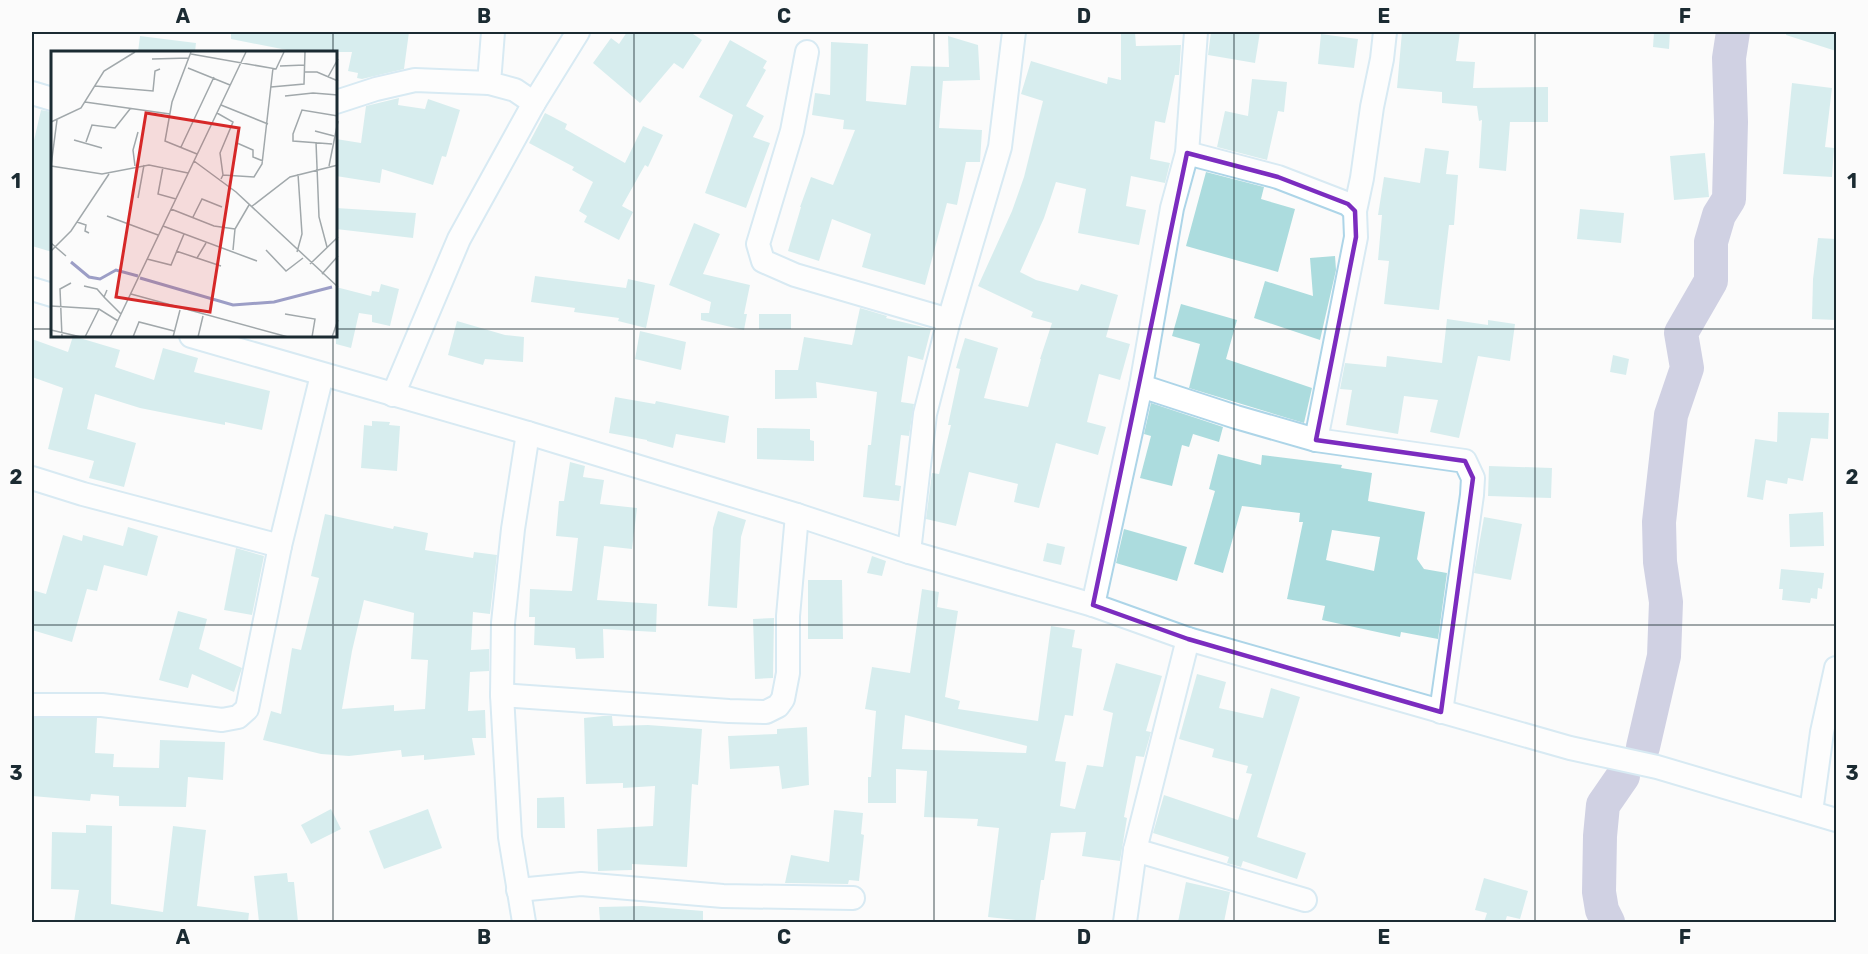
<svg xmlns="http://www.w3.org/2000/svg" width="1868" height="954" font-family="Rubik,sans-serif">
<rect width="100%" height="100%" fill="#fbfbfb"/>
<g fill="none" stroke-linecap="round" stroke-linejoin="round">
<g stroke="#9c9ec6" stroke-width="34">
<path d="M1643 747 1664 656 1666 602 1660 562 1659 522 1671 415 1687 368 1681 333 1711 281V242L1719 215 1729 199 1731 122 1729 58 1733 32"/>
<path d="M1608 922 1602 910 1599 892 1600 836 1603 805 1623 776"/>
</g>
</g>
<g fill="#acdcde" fill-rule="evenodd">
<path d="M231 32H409L404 69 362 79 357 78 358 73 348 71 352 52H286L287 50 231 39Z"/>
<path d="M627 32H690L702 40 683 69 674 63 640 103 593 63 611 38 619 44Z"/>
<path d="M1121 32H1135L1136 46 1181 45 1179 75H1175L1165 123 1155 121 1150 159 1170 163 1165 183 1131 176 1126 206 1146 210 1139 245 1078 233 1086 189 1056 182 1044 218 1020 272 1036 280 1078 291 1081 284 1118 295 1106 337 1130 344 1120 380 1099 374 1087 422 1106 427 1098 455 1056 443 1039 508 1014 502 1018 484 969 472 956 526 926 519 932 473 939 474 951 425H948L960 369 956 368 965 338 998 348 984 398 1028 407 1041 359H1040L1052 323 1031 317 1033 312 978 286 1012 211 1024 177 1043 101 1021 94 1031 61 1107 84 1108 77 1121 80Z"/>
<path d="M1211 32H1260L1255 63 1208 55Z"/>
<path d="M1402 32H1460L1456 61 1475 62 1473 88 1548 87V122H1510L1506 171 1479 168 1482 120 1479 121 1477 106 1442 103V92L1397 88Z"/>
<path d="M1654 32H1670L1669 49 1653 47Z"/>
<path d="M1787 32H1836V51L1786 35Z"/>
<path d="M1321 34 1358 39 1354 68 1318 64Z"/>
<path d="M140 36 196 43 195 52H138Z"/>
<path d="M948 36 978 45 980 80 943 81 939 128 982 130 980 162H966L957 205 947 203 925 285 862 267 871 234 832 219 819 261 788 251 801 207H800L811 177 833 185 855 130 843 129 844 120 812 115 815 93 830 95 831 42 868 44 866 101 906 105 911 66 949 67Z"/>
<path d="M730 40 767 61 763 68 766 70 746 106 764 116 753 137 770 143 746 208 705 193 733 115 699 97Z"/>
<path d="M1252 79 1287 82 1284 112 1278 111 1267 160 1217 147 1225 111 1248 116Z"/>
<path d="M1792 83 1832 88 1825 147 1834 148 1832 177 1783 174Z"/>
<path d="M399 98 398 105 425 109 428 99 460 110 446 157 442 156 433 185 382 169 380 183 336 176V139L361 143 366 106Z"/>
<path d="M41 110 52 112V252L32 246V149Z"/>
<path d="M545 113 567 124 565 129 625 163 643 126 663 135 648 167 645 165 622 206 633 212 619 240 584 222 587 216 579 211 593 182 572 170 574 167 529 143Z"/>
<path d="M1425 148 1449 151 1446 174 1458 175 1454 225H1449L1439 310 1384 304 1389 261 1378 260 1382 215H1378L1384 177 1420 183Z"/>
<path d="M1705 153 1709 197 1674 200 1670 156Z"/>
<path d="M1206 172 1264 187 1261 199 1295 209 1278 272 1186 246Z"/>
<path d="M336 208 416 213 413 238 336 229Z"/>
<path d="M1580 209 1624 213 1621 243 1577 239Z"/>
<path d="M694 223 720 234 703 274 750 285 744 314H747L744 330 701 320V313H709L711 302 669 285Z"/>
<path d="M1818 238 1836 239V320L1812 319 1813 279Z"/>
<path d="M1335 256 1336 270 1320 340 1254 318 1265 281 1313 296 1310 258Z"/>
<path d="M535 276 626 288 628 279 655 285 646 328 618 321 619 318 574 312 575 308 531 302Z"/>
<path d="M381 284 399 289 390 326 372 322V315L359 313 351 348 336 344V287L371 296 372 291 379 292Z"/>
<path d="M1181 304 1237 320 1226 359 1312 388 1304 423 1189 388 1200 344 1172 336Z"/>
<path d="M860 308 887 316 886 318 931 329 923 360 908 356 901 402 914 404 909 436 901 435 895 485 901 486 899 501 863 497 868 445H871L877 392 816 382 817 398 775 399V370H798L804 337 852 345Z"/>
<rect x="759" y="314" width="32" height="15"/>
<path d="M1447 319 1488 325V320L1515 324 1510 361 1478 356 1459 438 1430 432 1438 400 1404 396 1398 434 1346 425 1352 390 1340 389 1345 363 1386 367 1387 356 1442 363Z"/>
<path d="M457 321 505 335 524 337 523 362 485 359 483 365 448 355Z"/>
<path d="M640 331 686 342 681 370 635 359Z"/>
<path d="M73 336 120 350 115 367 154 380 163 348 198 358 194 372 270 391 262 430 225 422V425L140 408 95 394 87 429 136 443 124 487 89 478 94 461 48 449 63 388 32 377V339L68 352Z"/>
<path d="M1613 355 1629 359 1626 375 1610 372Z"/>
<path d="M615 397 655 404 656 401 729 416 725 443 676 434 673 448 647 441V440L609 433Z"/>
<path d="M1151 403 1223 427 1219 442 1193 434 1189 447 1182 445 1172 486 1140 478 1151 436 1144 434Z"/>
<path d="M1778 412 1829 413 1828 439 1811 438 1803 481 1788 478 1787 484 1766 480 1763 500 1747 497 1755 439 1777 442Z"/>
<path d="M372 421 390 422 389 425 400 426 397 471 361 468 364 425 372 426Z"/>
<path d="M757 428 810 429V440L814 441V461L757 459Z"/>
<path d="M1218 454 1261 465 1262 455 1342 465 1341 468 1372 473 1368 501 1425 512 1417 559 1424 569 1447 573 1438 639 1401 632 1400 637 1322 620 1325 606 1287 599 1303 522H1299L1300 513 1242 506 1223 573 1194 564 1215 491 1209 489ZM1332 530 1380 537 1374 571 1326 560Z"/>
<path d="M570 462 585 466 583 477 604 480 600 504 637 508 632 549 604 546 597 600 657 604 656 632 603 629 604 658 576 659 575 648 534 645 535 617H529L530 589 572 591 578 538 556 536 559 501H564Z"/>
<path d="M1489 466 1552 468 1551 498 1488 496Z"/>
<path d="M718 511 746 520 741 537 737 608 708 606 713 528Z"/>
<path d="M1823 512 1824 546 1790 547 1789 514Z"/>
<path d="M325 514 393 529 394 526 428 533 425 550 473 558 474 552 497 555 490 614 473 612 471 650 489 649V671L470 672 468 711 485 710 486 738H472L475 755 424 760V755L402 757 401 750 349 756 321 754 263 740 271 711 281 714 292 648 301 650 319 578 311 576ZM364 600 414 613 411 659 428 660 425 709 394 711V705L342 709 352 651Z"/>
<path d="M1484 517 1522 524 1511 580 1474 573Z"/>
<path d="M128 527 158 536 147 576 104 565 97 591 87 589 72 642 32 630V590L46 594 63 535 82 541 83 535 123 546Z"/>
<path d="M1124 529 1187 547 1177 581 1116 563Z"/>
<path d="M1047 543 1065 547 1061 565 1043 561Z"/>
<path d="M236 548 264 556 252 615 224 610Z"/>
<path d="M872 556 886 561 882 576 867 573Z"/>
<path d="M1781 569 1824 573 1822 589 1818 588 1817 599 1811 598 1810 603 1782 600 1783 589H1779Z"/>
<path d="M808 580H842L843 639H808Z"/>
<path d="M922 589 939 592 937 607 958 611 945 697 960 701 958 709 1038 721 1051 626 1075 630 1072 647 1082 649 1073 716 1065 715 1055 761 1066 762 1060 806 1075 809 1087 765 1103 767 1113 713 1103 710 1116 663 1162 676 1146 731 1151 732 1144 757 1136 756 1124 817 1127 818 1120 861 1082 856 1086 832 1051 833 1044 880H1041L1035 922 988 917 999 828 977 826 978 819 924 817 927 771 896 769V803H868V777H871L876 711 865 709 872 667 910 673ZM905 715 1027 746 1026 753 902 749Z"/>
<path d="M178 611 207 619 199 649 242 668 234 692 192 674 188 688 159 680Z"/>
<path d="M774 618 773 678 755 679 753 619Z"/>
<path d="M1197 674 1226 682 1219 708 1263 718 1271 688 1300 697 1257 837 1306 853 1297 879 1243 861 1241 867 1227 863 1229 857 1153 833 1164 795 1238 820 1252 774 1246 773 1248 766 1212 757 1214 749 1179 739Z"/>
<path d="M603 716H612L613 726 648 725 702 729 698 785 692 784 687 867 632 864V870L598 871 597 829 653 826 655 786 623 788V783L586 784 584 718Z"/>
<path d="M32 718H97L95 753 114 754 113 767 159 768 160 740 225 742 223 780 188 777 186 807 119 806V796L91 794 90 801 32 796Z"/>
<path d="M807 727 809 785 782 789 779 766 730 769 728 736 777 734V729Z"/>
<path d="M564 797 565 828H537V798Z"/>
<path d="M331 809 341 829 311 844 301 825Z"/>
<path d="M428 809 442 848 384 869 369 831Z"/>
<path d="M834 810 863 813 861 834 864 835 859 881 849 880 848 884 785 883 791 855 829 862Z"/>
<path d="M86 825 112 826 111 904 163 912 173 826 206 830 197 906 249 913 248 922H74L79 890 51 889 52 832 86 833Z"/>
<path d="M287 873 288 882H294L298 922H259L254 876Z"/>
<path d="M1484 878 1528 891 1520 919 1507 916 1505 922H1484L1487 913 1475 910Z"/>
<path d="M1186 882 1230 892 1224 922H1178Z"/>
<path d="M642 906 703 911V922H600L599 907Z"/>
</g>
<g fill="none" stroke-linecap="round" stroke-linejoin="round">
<defs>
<g id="minor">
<path d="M493 32 489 83 515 90 534 103"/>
<path d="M807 52 792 131 758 244 763 261 795 275 949 320"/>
<path d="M32 93 52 99"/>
<path d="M336 102 376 89 415 80 489 83"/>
<path d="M1187 153 1278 177 1348 204 1355 211 1356 237 1316 440"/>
<path d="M1355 211 1362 178 1372 107 1382 59 1385 32"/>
<path d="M32 289 52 295"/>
<path d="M191 336 528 433 797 515 909 552 1093 605 1188 639 1570 748 1657 767 1836 820"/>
<path d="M1141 386 1236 417 1316 440 1465 461 1473 478 1472 495 1441 712"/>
<path d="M393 395 459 239 534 103 578 32"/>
<path d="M32 478 83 494 280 546"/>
<path d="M909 552 925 414 949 320 1000 147 1014 32"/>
<path d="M1093 605 1141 386 1172 208 1187 153 1196 32"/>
<path d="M502 695 729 711 766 712 778 706 783 699 788 673V616L797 515"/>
<path d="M32 705H102L222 720 238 717 247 709 280 546 322 375"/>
<path d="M1811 812 1822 732 1836 668"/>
<path d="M1135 850 1305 900"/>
<path d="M518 890 581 884 723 896 853 898"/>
<path d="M524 922 510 837 502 695 503 623 513 529 528 433"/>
<path d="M1125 922 1135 850 1188 639"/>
</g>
</defs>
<use href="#minor" stroke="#add5e8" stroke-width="26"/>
<use href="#minor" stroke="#fff" stroke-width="22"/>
</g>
<path d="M0 0H1868V954H0ZM1187 153 1278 177 1348 204 1355 211 1356 237 1316 440 1465 461 1473 478 1441 712 1188 639 1093 605Z" fill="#fbfbfb" fill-opacity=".55" fill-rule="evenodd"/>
<path fill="none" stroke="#7b2cbf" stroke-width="4.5" stroke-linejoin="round" d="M1187 153 1278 177 1348 204 1355 211 1356 237 1316 440 1465 461 1473 478 1441 712 1188 639 1093 605Z"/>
<path fill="none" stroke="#1b2b32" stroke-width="1.5" stroke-opacity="0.55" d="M333 32V52M634 32V922M934 32V922M1234 32V922M1535 32V922M32 329H52M336 329H1836M333 336V922M32 625H1836"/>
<g transform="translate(51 51)">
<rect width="286" height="286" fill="#fbfbfb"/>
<path fill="none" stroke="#9c9ec6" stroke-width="3" d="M20 211 38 226 49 228 65 219 87 225M89 227 182 254 223 251 281 236"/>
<path fill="none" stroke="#a1a8ab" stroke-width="1.5" d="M140 1 121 51 114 90 146 103M140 3 225 18 233 1M101 8 138 7M229 15 254 14M137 17 179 34M254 21H266L287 30M277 26 287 8M44 35 102 40 104 20 109 18M220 36 253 33 254 1M234 45 262 42 287 44M34 51 119 63M170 54 217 73M166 62 182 71 169 102 172 124M0 71 30 57 53 20 84 1M264 80 283 85M23 89 51 97M35 91 41 74 64 77 79 58M265 91 268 166 276 196M186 92 202 99V106L212 110M281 93 242 90V83L251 59 287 65M130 96 163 26M143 110 185 141 287 236M0 115 51 123 98 114 137 122M0 115 6 69M84 115 82 99 87 81M278 115 287 70M112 116 107 143 125 148M170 128 172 124 203 126 211 113 222 17M87 147 93 114M200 156 239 126 287 114M120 158 163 175 184 178M56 165 107 184M142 166 151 148 171 156M26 171 35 174 34 180 38 182M112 175 206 210M0 192 15 205M182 199 184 178 198 154M215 199 235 220 252 207M0 200 20 180 58 123M125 200 146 207 155 192M246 201 251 183 247 123M146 207 170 215M96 208 120 214 133 183M259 213 287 186M271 223 287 205M33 235 46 238 53 246M56 239 53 246 70 263M80 243 237 286M0 255 48 258 67 270M234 263 264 268 261 286M0 279 30 286M11 286 9 238 20 232M34 286 48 258M59 286 195 1M82 286 88 271 123 280M122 286 129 259M147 286 152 265M281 286 287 269"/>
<path fill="#d62828" fill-opacity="0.15" stroke="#d62828" stroke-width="3" d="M95 62 188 77 159 261 65 246Z"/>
<rect width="286" height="286" fill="none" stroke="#1b2b32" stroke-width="3"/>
</g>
<rect width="1868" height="954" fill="none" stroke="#fbfbfb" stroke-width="66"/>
<rect x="33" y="33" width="1802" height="888" fill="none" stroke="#1b2b32" stroke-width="2"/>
<g font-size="20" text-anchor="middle" font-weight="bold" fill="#1b2b32">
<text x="183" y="23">A</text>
<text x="484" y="23">B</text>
<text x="784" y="23">C</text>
<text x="1084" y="23">D</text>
<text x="1384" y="23">E</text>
<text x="1685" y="23">F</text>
<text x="16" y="188">1</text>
<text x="1852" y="188">1</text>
<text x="16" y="484">2</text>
<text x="1852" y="484">2</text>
<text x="16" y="780">3</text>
<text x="1852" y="780">3</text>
<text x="183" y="944">A</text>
<text x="484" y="944">B</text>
<text x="784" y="944">C</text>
<text x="1084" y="944">D</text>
<text x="1384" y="944">E</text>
<text x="1685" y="944">F</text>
</g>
</svg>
